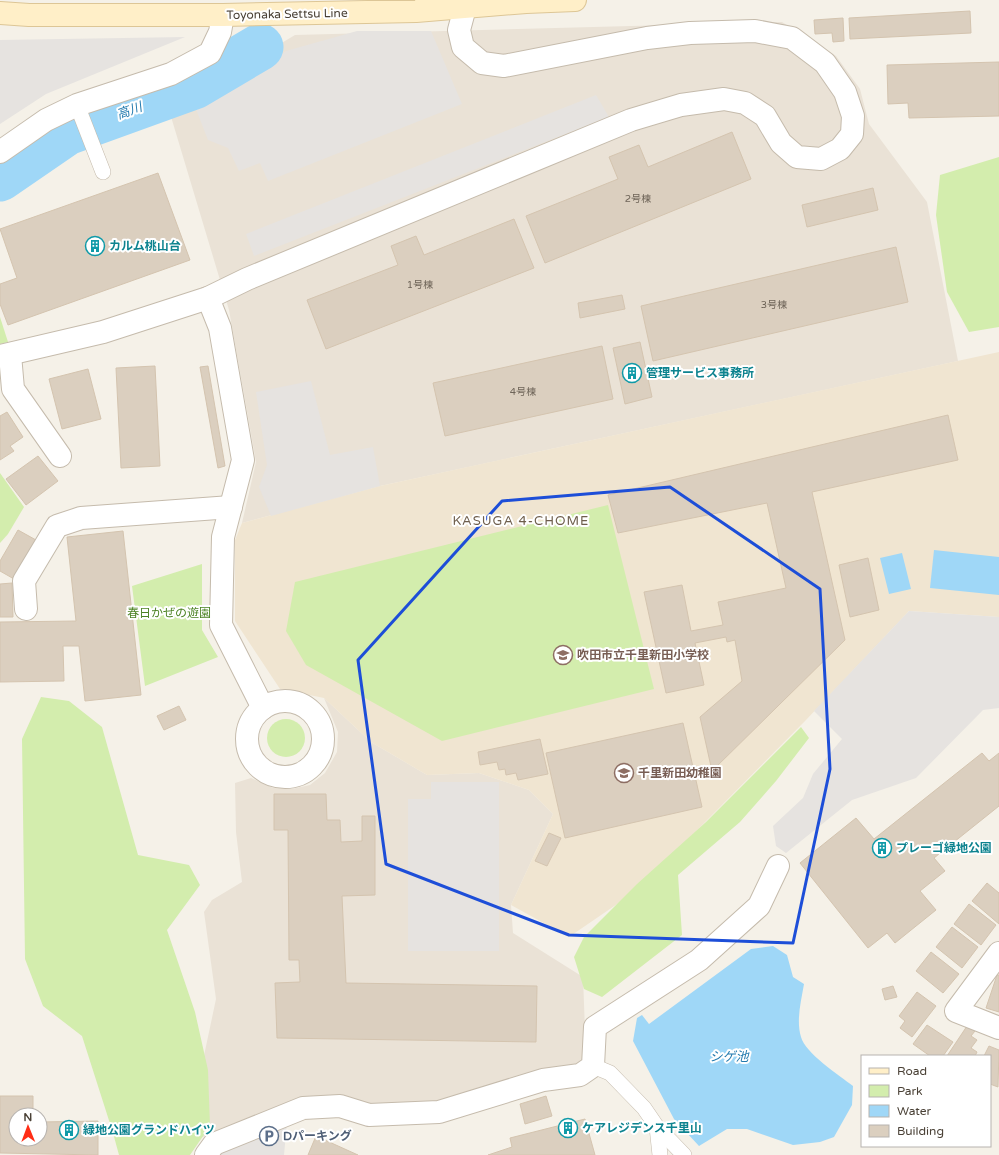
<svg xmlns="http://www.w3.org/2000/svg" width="999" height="1155" font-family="'Varela Round','Noto Sans JP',sans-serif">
<rect width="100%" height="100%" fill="#f5f1e8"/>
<g fill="#eae2d6">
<path d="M782 22 836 56 860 89 869 124 927 202 958 361 380 486 242 523 256 462 229 310 169 110 295 35Z"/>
<path d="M324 698 371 742 427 775 479 773 529 790 553 814 511 905 513 933 583 977 586 1057 576 1067 439 1102 376 1106 314 1097 194 1140 198 1084 216 999 204 912 212 900 242 882 236 832 235 783 251 778 273 788 292 789 310 785 325 773 337 752 338 732Z"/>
</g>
<path fill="#f0e5d1" d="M999 352V617L909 611 806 720 639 889 569 937 511 905 553 814 529 790 479 773 427 775 371 742 324 698 280 689 235 621V540L242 523 380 486Z"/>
<g fill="#d3edad">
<path d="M999 157V327L969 332 947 292 936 215 940 175Z"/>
<path d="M0 317 8 342 0 344Z"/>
<path d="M0 473 24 507 8 534 0 543Z"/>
<path d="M608 505 654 689 442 741 306 665 286 631 295 582Z"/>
<path d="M202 564V630L218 657 145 686 132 586Z"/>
<path d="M41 697 69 701 102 727 138 855 189 865 200 885 167 930 195 1012 208 1070 210 1126 190 1155H119L113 1133 82 1036 43 1006 25 959 22 739Z"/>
<circle cx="286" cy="738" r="19"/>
<path d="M801 727 809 738 776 781 740 822 678 875 682 935 602 997 584 989 574 957 584 937 637 884 706 822Z"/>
</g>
<g fill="#e6e3e0">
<path d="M357 31H431L462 104 268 181 260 163 239 171 228 148 208 140 194 104 228 93 286 51Z"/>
<path d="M185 37 46 94 0 124V40Z"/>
<path d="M596 95 609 117 254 256 246 234Z"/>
<path d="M311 381 330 455 373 447 380 486 271 516 259 487 267 465 256 392Z"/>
<path d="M909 611 999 617V708L983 710 916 778 852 800 786 853 776 846 773 826 803 798 813 774 842 739 814 711Z"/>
<path d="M431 782H499V951H408V799H431Z"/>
<path d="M287 1122 284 1155H215Z"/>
</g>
<g fill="#9fd7f7">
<path d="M934 550 999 557V595L930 588Z"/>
<path d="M902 553 911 589 889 594 880 558Z"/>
<path d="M773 946 787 955 793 977 804 984C801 1002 796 1020 801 1037 805 1053 839 1075 853 1086L852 1105 834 1137 820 1142 793 1145 747 1129H727L699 1146 674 1119 633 1041 637 1018 642 1015 649 1024 751 949Z"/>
</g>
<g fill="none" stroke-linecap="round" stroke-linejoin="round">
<path stroke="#9fd7f7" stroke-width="47" d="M0 178 67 132 194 86 260 47"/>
</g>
<g fill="#dbcfbf" stroke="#d4c4af">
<path d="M970 11 971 33 850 39 849 18Z"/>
<path d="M843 18 844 41 833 42 832 33 815 34 814 20Z"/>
<path d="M999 62V116L909 118 908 103 888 104 887 65Z"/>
<path d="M732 132 751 179 545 263 526 216 618 179 609 157 639 145 648 167Z"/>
<path d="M158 173 190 260 8 325 0 304V284L17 278 0 229Z"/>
<path d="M873 188 878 210 807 227 802 205Z"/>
<path d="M514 219 534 268 326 349 307 300 398 265 391 246 416 236 424 255Z"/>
<path d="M896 247 908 302 653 361 641 306Z"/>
<path d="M622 295 625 309 580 318 578 303Z"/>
<path d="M640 342 652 397 625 404 613 348Z"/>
<path d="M602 346 613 399 445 436 433 383Z"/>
<path d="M155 366 160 466 121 468 116 368Z"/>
<path d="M208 366 225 466 218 468 200 367Z"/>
<path d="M88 369 101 419 62 429 49 379Z"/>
<path d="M7 412 23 437 10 446 14 451 0 460V416Z"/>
<path d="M948 415 958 460 812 492 845 640 712 771 700 717 742 681 735 640 727 642 726 637 695 643 704 685 666 693 644 592 682 585 691 631 723 625 718 602 786 588 767 503 618 533 608 495Z"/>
<path d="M38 456 58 481 26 505 6 479Z"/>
<path d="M18 530 36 540 14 579 0 571V561Z"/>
<path d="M123 531 141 695 85 701 79 646H63L64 681 0 682V622L76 621 67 537Z"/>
<path d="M868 558 879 610 850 617 839 565Z"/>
<path d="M12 583 13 617H0V584Z"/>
<path d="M179 706 186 720 164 730 157 716Z"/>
<path d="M683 723 702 807 565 838 546 753Z"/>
<path d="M540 739 548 774 518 780 516 773 506 775 505 769 499 770 497 762 480 765 478 752Z"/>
<path d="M982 753 989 761 999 753V806L934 858 945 871 920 891 936 910 895 943 887 933 868 948 800 863 856 818 874 839Z"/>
<path d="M274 794H326L327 820H340L341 842 362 841V816H375V895L342 896 346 983 537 986 536 1042 277 1038 275 983 300 982 299 960H289L288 830H274Z"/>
<path d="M549 833 561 838 547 866 535 861Z"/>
<path d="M987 883 999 893V924L972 901Z"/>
<path d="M969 904 996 925 981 945 954 924Z"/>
<path d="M952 927 978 947 962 968 936 947Z"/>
<path d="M931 952 959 974 943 993 916 971Z"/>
<path d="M997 975H999V1012L986 1008Z"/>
<path d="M893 986 897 997 885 1000 882 989Z"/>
<path d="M917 992 936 1006 912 1037 900 1028 905 1021 899 1016Z"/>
<path d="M927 1025 953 1042 943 1056H930L913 1044Z"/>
<path d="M967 1026 975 1031 971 1036 977 1040 971 1048 977 1052 975 1056H947Z"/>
<path d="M989 1046 999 1050 998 1087 990 1084V1056H984Z"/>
<path d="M0 1096H33V1115H16V1139H40V1122L98 1121V1155L0 1153Z"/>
<path d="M546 1096 552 1116 525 1124 520 1104Z"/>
<path d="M585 1119 595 1155H488L512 1147 510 1138Z"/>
<path d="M316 1136 358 1155H308Z"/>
</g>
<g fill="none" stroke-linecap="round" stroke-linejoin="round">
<defs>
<g id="lane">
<path d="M77 105 103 172"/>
<path d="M593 1066 610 1073 644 1108 657 1127 684 1155"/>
<path d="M657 1127 660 1155"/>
</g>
<g id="street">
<path d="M0 152 46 120 77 105 171 74 210 53 220 32 223 15"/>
<path d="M208 298 220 328 243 460 223 537 221 625 263 708"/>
<path d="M10 355 13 389 60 456"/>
<path d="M0 356 103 332 208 298 247 279 631 120 681 105 724 99 745 103 765 116 781 143 797 157 821 159 840 149 852 134 853 116 845 92 825 63 792 38 755 31 690 33 647 38 504 66 482 63 463 47 459 30 467 0"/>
<path d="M26 609 24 581 57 526 81 518 231 507"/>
<circle cx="285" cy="739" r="38"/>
<path d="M999 953 956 1011 999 1028"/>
<path d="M206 1155 214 1144 303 1108 340 1106 369 1115 439 1112 543 1080 580 1075 593 1066 595 1027 699 960 759 906 778 866"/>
</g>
<path id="secondary" d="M0 13 29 15H223L416 11 526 2 575 0"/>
</defs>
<use href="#lane" stroke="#c5bbac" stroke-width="16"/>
<use href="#street" stroke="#c5bbac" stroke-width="24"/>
<use href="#secondary" stroke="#ddc696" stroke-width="24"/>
<use href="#lane" stroke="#fff" stroke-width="15"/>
<use href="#street" stroke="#fff" stroke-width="22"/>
<use href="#secondary" stroke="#ffefc8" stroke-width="22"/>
</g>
<path fill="none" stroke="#1d4ed8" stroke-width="3" stroke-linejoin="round" d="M670 487 820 589 830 769 793 943 569 935 386 864 358 660 502 501Z"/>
<defs>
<symbol id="building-ring" viewBox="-11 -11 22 22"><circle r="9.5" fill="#fff" stroke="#0f9aa8" stroke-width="1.5"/><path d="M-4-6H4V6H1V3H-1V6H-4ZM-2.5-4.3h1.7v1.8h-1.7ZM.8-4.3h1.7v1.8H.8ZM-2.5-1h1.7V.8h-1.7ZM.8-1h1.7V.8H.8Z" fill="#0f9aa8"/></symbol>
<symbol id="school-ring" viewBox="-11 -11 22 22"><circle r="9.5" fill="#fff" stroke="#8d6e63" stroke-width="1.5"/><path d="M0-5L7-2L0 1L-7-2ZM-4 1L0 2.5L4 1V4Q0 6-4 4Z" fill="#8d6e63"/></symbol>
<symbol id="parking-ring" viewBox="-11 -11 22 22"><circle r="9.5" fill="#fff" stroke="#5c6f8a" stroke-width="1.5"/><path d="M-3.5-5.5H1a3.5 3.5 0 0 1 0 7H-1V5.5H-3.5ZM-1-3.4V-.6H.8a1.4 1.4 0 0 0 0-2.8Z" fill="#5c6f8a"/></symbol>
</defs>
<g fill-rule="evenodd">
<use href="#building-ring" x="84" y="235" width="22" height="22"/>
<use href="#building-ring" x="621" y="362" width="22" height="22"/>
<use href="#school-ring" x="552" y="644" width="22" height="22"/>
<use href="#school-ring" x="613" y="762" width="22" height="22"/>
<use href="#building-ring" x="871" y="837" width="22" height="22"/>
<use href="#building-ring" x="557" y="1117" width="22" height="22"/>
<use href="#building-ring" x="58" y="1119" width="22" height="22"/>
<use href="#parking-ring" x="258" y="1125" width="22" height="22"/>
</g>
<g text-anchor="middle" stroke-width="4" stroke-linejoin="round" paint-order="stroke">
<g font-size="10" fill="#6e6458">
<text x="638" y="202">2号棟</text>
<text x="420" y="288">1号棟</text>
<text x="774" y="308">3号棟</text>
<text x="523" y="395">4号棟</text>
</g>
<g font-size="12" fill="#4a4136" stroke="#fff">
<text transform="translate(287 14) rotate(-1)" y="4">Toyonaka Settsu Line</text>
</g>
<g font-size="12" font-weight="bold" fill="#0d838f" stroke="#fff" text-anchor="start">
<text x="109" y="250">カルム桃山台</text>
<text x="646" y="377">管理サービス事務所</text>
<text x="896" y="852">プレーゴ緑地公園</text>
<text x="582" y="1132">ケアレジデンス千里山</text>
<text x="83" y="1134">緑地公園グランドハイツ</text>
</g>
<g font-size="12" fill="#4b8223" stroke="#fff">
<text x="169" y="617">春日かぜの遊園</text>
</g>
<g font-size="12" font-weight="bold" fill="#785e54" stroke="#fff" text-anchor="start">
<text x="577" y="659">吹田市立千里新田小学校</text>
<text x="638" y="777">千里新田幼稚園</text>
</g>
<g font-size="12" font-weight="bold" fill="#4e5e75" stroke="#fff" text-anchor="start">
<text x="283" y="1140">Dパーキング</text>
</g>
<g font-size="13" font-style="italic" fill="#227aae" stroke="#fff">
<text transform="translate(129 110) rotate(-20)" y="5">高川</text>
<text x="729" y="1061">シゲ池</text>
</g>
<g font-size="13" letter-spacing="1" fill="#6e5e4c" stroke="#fff">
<text x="521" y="525">KASUGA 4-CHOME</text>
</g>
</g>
<rect x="861" y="1055" width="130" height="92" fill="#ffffff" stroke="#b7b3af"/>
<rect x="869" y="1068" width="20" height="6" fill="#ffefc8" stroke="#b7b3af"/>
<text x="897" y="1075" font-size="12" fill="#4a4136">Road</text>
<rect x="869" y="1085" width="20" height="12" fill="#d3edad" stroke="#b7b3af"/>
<text x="897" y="1095" font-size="12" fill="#4a4136">Park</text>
<rect x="869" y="1105" width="20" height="12" fill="#9fd7f7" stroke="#b7b3af"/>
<text x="897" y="1115" font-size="12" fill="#4a4136">Water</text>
<rect x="869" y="1125" width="20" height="12" fill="#dbcfbf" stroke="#b7b3af"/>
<text x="897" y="1135" font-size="12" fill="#4a4136">Building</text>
<g transform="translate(28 1127) rotate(359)"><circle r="19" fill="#ffffff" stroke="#b7b3af"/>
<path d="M0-3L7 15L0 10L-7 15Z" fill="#ff2d15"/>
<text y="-6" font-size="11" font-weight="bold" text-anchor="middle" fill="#4a4136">N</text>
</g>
</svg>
